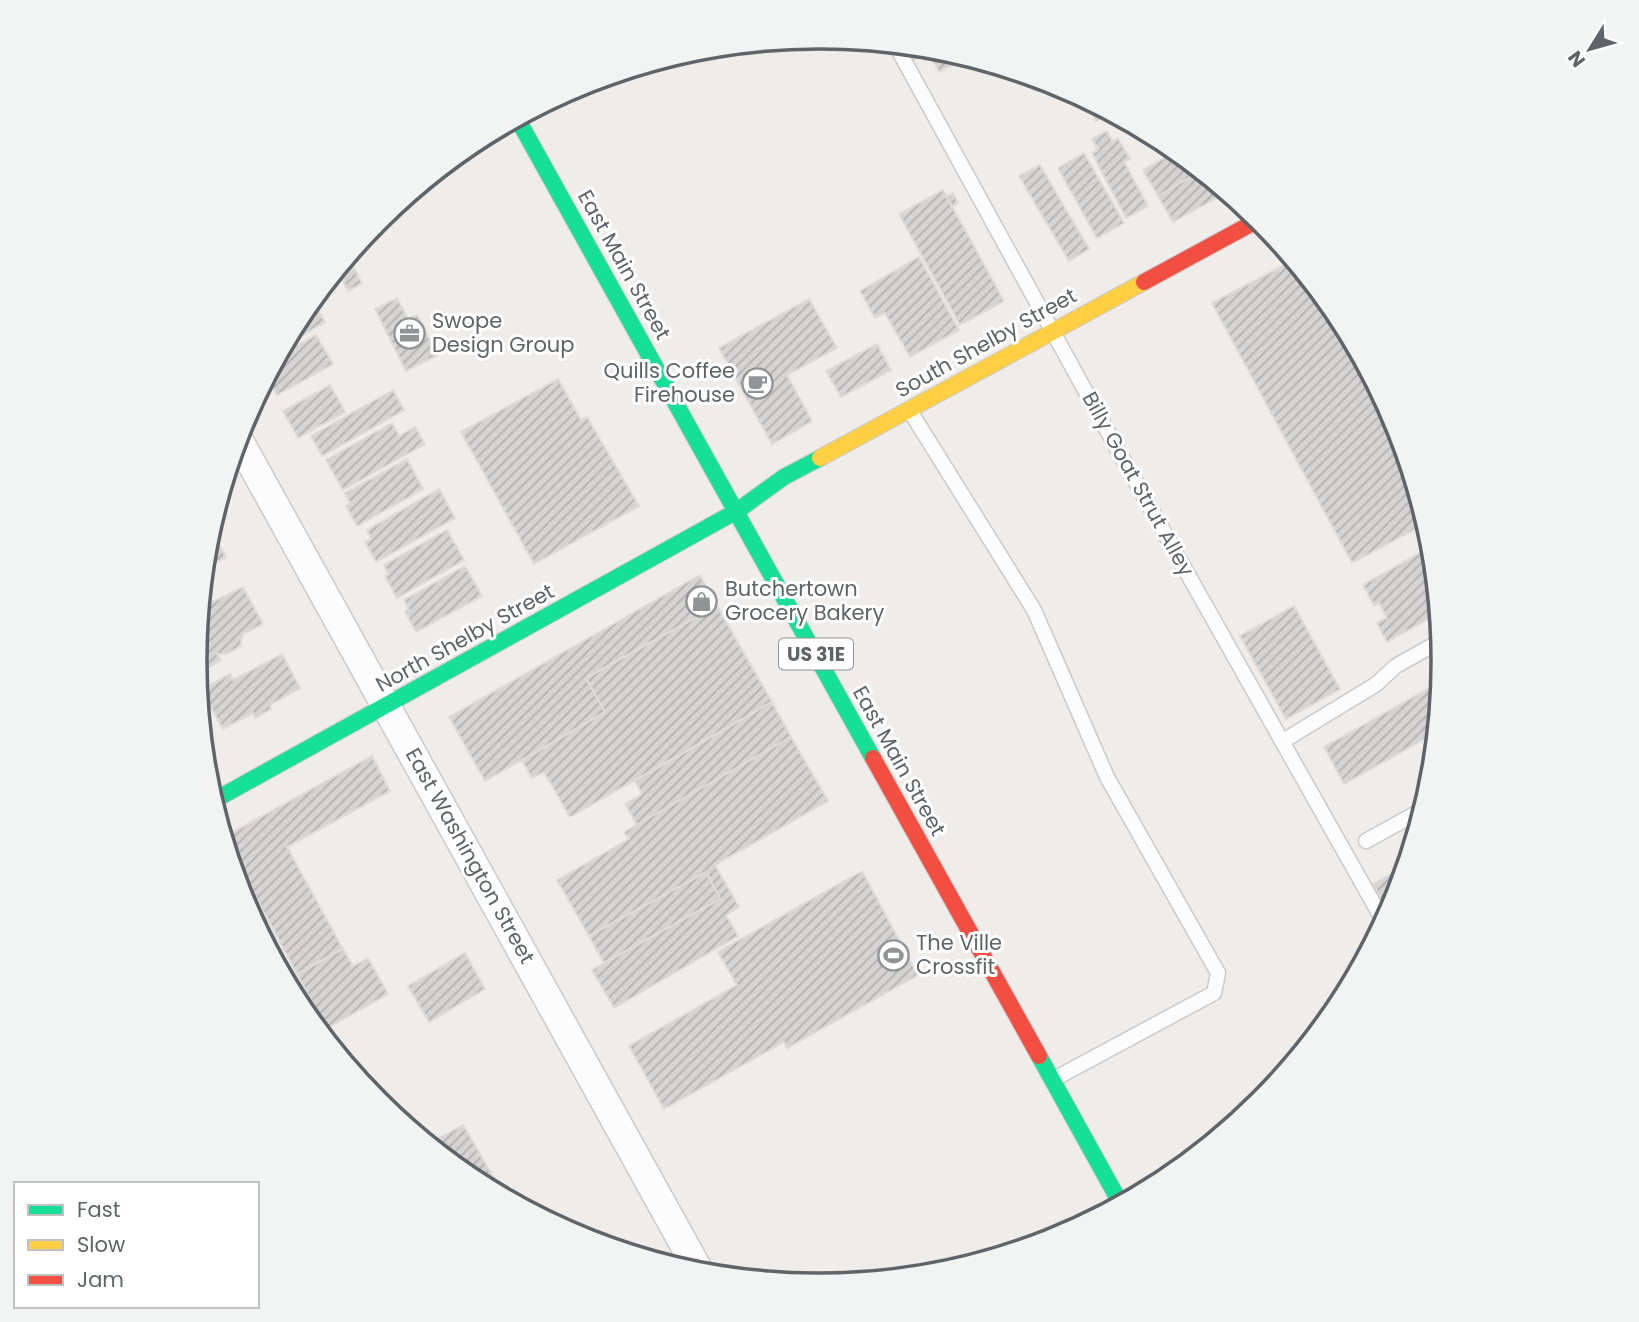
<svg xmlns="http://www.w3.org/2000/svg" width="1639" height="1322" font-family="Poppins,sans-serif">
<defs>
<pattern id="building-hatch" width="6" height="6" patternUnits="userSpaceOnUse" patternTransform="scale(1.75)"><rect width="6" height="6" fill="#d6d4d3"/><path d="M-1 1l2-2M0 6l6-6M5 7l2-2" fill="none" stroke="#b1b0af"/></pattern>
</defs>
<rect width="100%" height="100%" fill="#efece9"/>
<g fill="url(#building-hatch)" stroke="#dedbd8" stroke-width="2">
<path d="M905 45 942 49 967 57 939 72 928 52 913 60Z"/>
<path d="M1098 105 1108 115 1096 121 1090 109Z"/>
<path d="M1107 131 1112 141 1118 138 1130 159 1124 162 1148 206 1126 218 1092 153 1098 150 1092 139Z"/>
<path d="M1177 151 1201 171 1158 196 1143 170Z"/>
<path d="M1084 153 1124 223 1097 238 1058 168Z"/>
<path d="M1040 165 1089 249 1069 261 1019 176Z"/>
<path d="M1201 171 1227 192 1173 222 1158 196Z"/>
<path d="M943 190 1004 301 960 325 899 214Z"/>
<path d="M953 193 958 203 952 206 946 197Z"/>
<path d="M919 257 959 330 910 357 885 313 875 318 860 291Z"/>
<path d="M1294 260 1339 315 1396 422 1427 523 1352 563 1212 303Z"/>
<path d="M354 268 362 283 348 291 340 275Z"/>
<path d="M322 288 328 299 316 306 325 322 298 338 293 329Z"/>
<path d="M397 298 408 319 417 315 438 355 406 371 375 309Z"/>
<path d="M809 299 837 348 787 375 812 421 772 444 719 348Z"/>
<path d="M316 335 333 364 277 395 267 377 278 356Z"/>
<path d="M877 344 891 370 841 397 826 371Z"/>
<path d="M558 379 581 420 587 417 639 506 534 564 461 432Z"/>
<path d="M330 385 345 412 298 438 283 411Z"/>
<path d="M393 390 404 410 322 456 311 436Z"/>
<path d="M392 423 399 436 415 427 425 444 343 490 326 460Z"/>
<path d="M407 459 423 489 357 526 346 506 350 503 345 493Z"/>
<path d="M439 489 455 518 376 562 365 542 371 539 367 530Z"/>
<path d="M210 529 226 557 204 569 207 539Z"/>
<path d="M447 530 464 560 397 598 385 576 389 574 384 565Z"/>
<path d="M1432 546 1439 613 1387 642 1377 623 1387 618 1379 603 1374 606 1363 585Z"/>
<path d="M465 566 482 596 416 632 405 612 409 610 404 600Z"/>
<path d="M700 575 717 606 586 678 605 712 485 781 449 717Z"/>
<path d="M243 587 263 624 243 634 240 646 227 654H217L221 660 197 674 200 608Z"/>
<path d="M717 606 772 702 570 817 544 772 532 778 522 761 605 712 586 678Z"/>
<path d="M1294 606 1340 689 1286 719 1240 636Z"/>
<path d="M282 654 300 688 270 705 271 709 255 718 253 713 223 729 201 690 230 674 233 680Z"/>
<path d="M1442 681 1437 732 1344 784 1324 747Z"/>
<path d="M772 702 791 737 637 825 625 804 642 794 635 781Z"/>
<path d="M791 737 828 801 715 865 739 907 726 915 738 936 614 1008 592 970 720 899 706 872 589 936 557 880 629 839 624 832Z"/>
<path d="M372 756 390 791 287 847 343 949 297 974 224 837Z"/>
<path d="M1406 866 1396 900 1389 913 1373 884Z"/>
<path d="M862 871 918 975 787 1048 784 1042 664 1109 629 1046 737 985 718 952Z"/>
<path d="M706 872 720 899 604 963 589 936Z"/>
<path d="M343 949 353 966 368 958 388 994 327 1028 297 974Z"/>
<path d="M465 953 485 989 429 1022 408 986Z"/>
<path d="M463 1125 505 1197 472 1180 429 1144Z"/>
</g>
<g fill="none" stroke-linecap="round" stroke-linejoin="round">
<defs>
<g id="lane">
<path d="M895 44 1120 454 1384 922"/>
<path d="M910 411 1034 610 1107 777 1218 973 1214 993 1054 1079"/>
<path d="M1283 741 1375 685 1396 666 1442 640"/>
<path d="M1366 841 1424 809"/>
</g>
<path id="street" d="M238 439 700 1273"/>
<g id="fast">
<path d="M517 118 873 758"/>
<path d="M213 801 737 511 784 477 820 458"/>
<path d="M1039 1056 1121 1204"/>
</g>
<path id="slow" d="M820 458 1144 282"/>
<g id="jam">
<path d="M1144 282 1260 219"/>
<path d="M873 758 1039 1056"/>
</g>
</defs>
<use href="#lane" stroke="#cacaca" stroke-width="17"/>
<use href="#street" stroke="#cacaca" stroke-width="31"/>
<use href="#fast" stroke="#cacaca" stroke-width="18"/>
<use href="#slow" stroke="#cacaca" stroke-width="18"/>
<use href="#jam" stroke="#cacaca" stroke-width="18"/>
<use href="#lane" stroke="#fdfcfc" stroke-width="14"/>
<use href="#street" stroke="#fdfcfc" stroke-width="28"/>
<use href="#fast" stroke="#16e098" stroke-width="16"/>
<use href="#slow" stroke="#ffcf43" stroke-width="16"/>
<use href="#jam" stroke="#f24e42" stroke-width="16"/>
</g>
<defs>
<symbol id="office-ring" viewBox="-11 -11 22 22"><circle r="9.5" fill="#fff" stroke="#919495" stroke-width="1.5"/><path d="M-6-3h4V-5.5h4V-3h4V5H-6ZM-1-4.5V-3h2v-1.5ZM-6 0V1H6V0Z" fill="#919495"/></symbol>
<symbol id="cafe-ring" viewBox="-11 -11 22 22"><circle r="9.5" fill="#fff" stroke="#919495" stroke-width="1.5"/><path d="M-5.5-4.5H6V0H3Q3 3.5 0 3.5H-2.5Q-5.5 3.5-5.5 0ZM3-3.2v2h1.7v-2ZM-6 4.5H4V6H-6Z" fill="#919495"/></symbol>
<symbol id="shop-ring" viewBox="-11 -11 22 22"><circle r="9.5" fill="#fff" stroke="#919495" stroke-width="1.5"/><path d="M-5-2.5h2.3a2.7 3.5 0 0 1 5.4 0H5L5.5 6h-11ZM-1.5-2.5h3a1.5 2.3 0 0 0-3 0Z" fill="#919495"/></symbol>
<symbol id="stadium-ring" viewBox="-11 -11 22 22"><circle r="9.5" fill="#fff" stroke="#919495" stroke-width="1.5"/><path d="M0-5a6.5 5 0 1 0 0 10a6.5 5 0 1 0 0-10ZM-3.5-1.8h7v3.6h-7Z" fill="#919495"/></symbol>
</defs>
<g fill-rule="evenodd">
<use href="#office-ring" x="392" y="316" width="35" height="35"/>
<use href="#cafe-ring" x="740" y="366" width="35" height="35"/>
<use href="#shop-ring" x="684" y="584" width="35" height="35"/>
<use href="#stadium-ring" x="876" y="938" width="35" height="35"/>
</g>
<g text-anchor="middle" stroke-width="6" stroke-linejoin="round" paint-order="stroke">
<rect fill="#fff" stroke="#8e9295" stroke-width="2" x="779" y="638.5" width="74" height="31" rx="5"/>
<g font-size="19" font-weight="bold" fill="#5e6468">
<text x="816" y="661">US 31E</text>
</g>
<g font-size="21" fill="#5e6468" stroke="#fff">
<text transform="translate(624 265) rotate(61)" y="7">East Main Street</text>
<text transform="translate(986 343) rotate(-29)" y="7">South Shelby Street</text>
<text transform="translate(1138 484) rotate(61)" y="7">Billy Goat Strut Alley</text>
<text transform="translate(465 638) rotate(-29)" y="7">North Shelby Street</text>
<text transform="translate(899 761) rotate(61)" y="7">East Main Street</text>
<text transform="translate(470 856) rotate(61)" y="7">East Washington Street</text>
</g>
<g font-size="21" fill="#5e6468" stroke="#fff" text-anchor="start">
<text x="432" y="328">Swope<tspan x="432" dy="24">Design Group</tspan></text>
<text x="735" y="378" text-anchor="end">Quills Coffee<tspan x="735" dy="24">Firehouse</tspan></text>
<text x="725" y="596">Butchertown<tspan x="725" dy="24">Grocery Bakery</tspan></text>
<text x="916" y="950">The Ville<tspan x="916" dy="24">Crossfit</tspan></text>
</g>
</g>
<path d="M0 0H1639V1322H0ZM207 661a612 612 0 1 1 1224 0a612 612 0 1 1-1224 0Z" fill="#f2f3f3" fill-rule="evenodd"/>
<path fill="none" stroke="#5e6468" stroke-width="3.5" d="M207 661a612 612 0 1 1 1224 0a612 612 0 1 1-1224 0Z"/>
<rect x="14" y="1182" width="245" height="126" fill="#ffffff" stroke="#bfc1c3" stroke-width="2"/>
<rect x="28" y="1205" width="35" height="10" fill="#16e098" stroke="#bfc1c3" stroke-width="2"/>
<text x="77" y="1217" font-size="21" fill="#5e6468">Fast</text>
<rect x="28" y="1240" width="35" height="10" fill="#ffcf43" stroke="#bfc1c3" stroke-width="2"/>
<text x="77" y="1252" font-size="21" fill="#5e6468">Slow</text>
<rect x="28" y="1275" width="35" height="10" fill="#f24e42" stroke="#bfc1c3" stroke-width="2"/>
<text x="77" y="1287" font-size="21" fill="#5e6468">Jam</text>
<g transform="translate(1590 49) rotate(233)" stroke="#ffffff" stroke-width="5" paint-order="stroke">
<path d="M0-5L12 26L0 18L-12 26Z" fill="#5e6468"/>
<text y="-10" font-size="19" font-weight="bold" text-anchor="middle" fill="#5e6468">N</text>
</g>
</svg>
